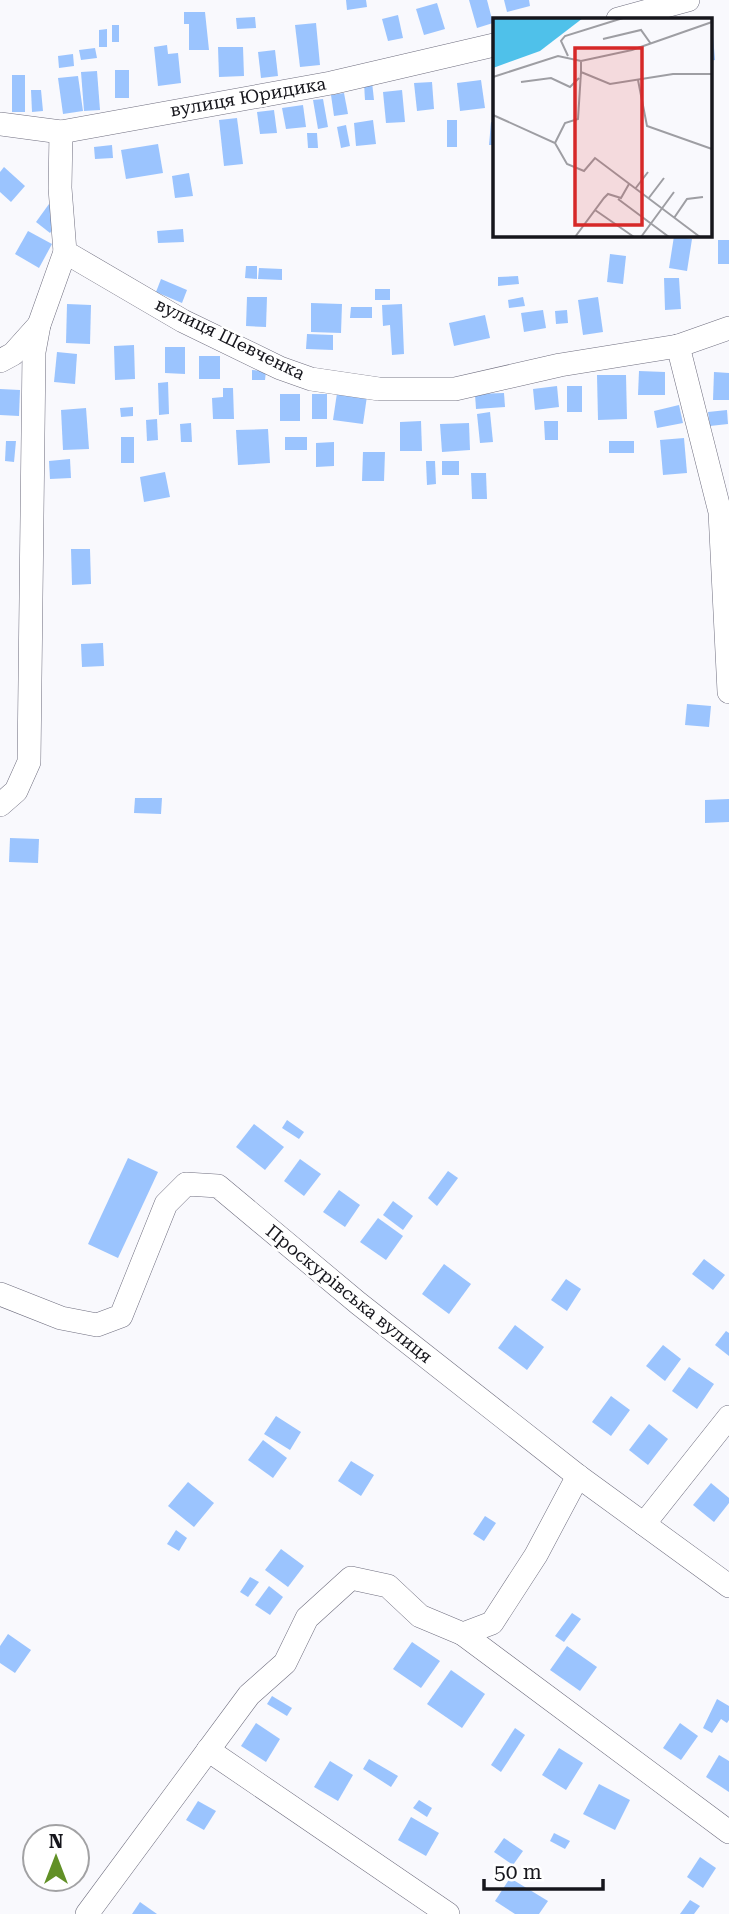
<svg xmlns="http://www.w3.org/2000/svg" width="729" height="1914" font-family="'Roboto Serif',serif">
<rect width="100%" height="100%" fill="#f9f9fd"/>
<g fill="#9bc4fe">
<path d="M346 0H366L367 7 347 10Z"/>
<path d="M469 0H487L493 23 477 28Z"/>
<path d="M504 0H529L530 6 507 12Z"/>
<path d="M437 3 445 29 424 35 416 9Z"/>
<path d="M184 12H205L209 50H189V24H184Z"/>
<path d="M398 15 403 38 388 41 382 19Z"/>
<path d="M255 17 256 28 237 29 236 18Z"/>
<path d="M316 23 320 65 300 67 295 25Z"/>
<rect x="112" y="25" width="7" height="17"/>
<path d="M107 29V47H99V30Z"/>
<path d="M710 36H713L715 60 710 61Z"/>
<path d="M167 45 168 54 178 53 181 83 158 86 154 47Z"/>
<path d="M218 47H243L244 76 219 77Z"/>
<path d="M95 48 97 58 81 60 79 50Z"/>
<path d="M275 50 278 76 261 78 258 52Z"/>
<path d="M73 54 74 66 59 68 58 56Z"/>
<rect x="115" y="70" width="14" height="28"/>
<path d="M97 71 100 110 84 111 81 72Z"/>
<rect x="12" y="75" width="13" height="37"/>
<path d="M78 76 83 111 63 114 58 78Z"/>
<path d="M481 80 485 108 460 111 457 83Z"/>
<path d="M372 82 374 100H365L364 83Z"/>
<path d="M432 82 434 109 417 111 414 83Z"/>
<path d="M31 90H41L43 111 32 112Z"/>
<path d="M402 90 405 122 386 123 383 92Z"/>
<path d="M344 93 348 114 334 116 331 95Z"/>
<path d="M323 99 328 127 318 129 313 100Z"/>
<path d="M303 105 306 127 286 129 282 108Z"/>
<path d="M274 110 277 133 260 134 257 112Z"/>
<path d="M237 118 243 164 224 166 219 120Z"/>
<path d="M373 120 376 144 356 146 354 123Z"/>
<rect x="447" y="120" width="10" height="27"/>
<path d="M491 122 494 123V145H489Z"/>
<path d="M346 125 350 146 341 148 337 127Z"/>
<path d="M307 133H317L318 148H308Z"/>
<path d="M158 144 163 173 126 179 121 150Z"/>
<path d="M112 145 113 158 95 159 94 147Z"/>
<path d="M4 167 25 186 11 202 0 192V172Z"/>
<path d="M189 173 193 196 175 198 172 176Z"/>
<path d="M49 204 63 215 50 233 36 222Z"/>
<path d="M183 229 184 242 158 243 157 231Z"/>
<path d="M28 231 52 244 39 268 15 254Z"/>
<path d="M674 236 692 239 687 271 669 268Z"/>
<rect x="718" y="240" width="11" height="24"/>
<path d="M610 254 626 256 623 284 607 282Z"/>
<path d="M246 266H257V279L245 278Z"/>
<path d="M259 268 282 269V280L258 279Z"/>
<path d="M518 276 519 284 498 286V277Z"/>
<path d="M664 278H679L681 309 665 310Z"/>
<path d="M161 279 187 290 182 303 156 292Z"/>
<rect x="375" y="289" width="15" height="11"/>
<path d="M247 297H267L266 327 246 326Z"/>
<path d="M523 297 525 306 509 308 508 300Z"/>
<path d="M598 297 603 332 583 335 578 300Z"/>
<path d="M311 303 342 304 341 333 311 332Z"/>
<path d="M67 304 91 305 90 344 66 343Z"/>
<path d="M402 304 404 354 392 355 390 325 383 326 382 305Z"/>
<path d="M351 307H372V318H350Z"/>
<path d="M543 310 546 328 524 332 521 313Z"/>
<path d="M567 310 568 323 556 324 555 311Z"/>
<path d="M485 315 490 338 454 346 449 323Z"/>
<path d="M307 334 333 335V350L306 349Z"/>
<path d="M134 345 135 379 115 380 114 346Z"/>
<path d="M165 347H185V374L165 373Z"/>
<path d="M57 352 77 354 75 384 54 382Z"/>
<rect x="199" y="356" width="21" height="23"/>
<path d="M252 370 266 371 265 380H252Z"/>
<path d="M639 371 665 372V395H638Z"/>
<path d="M714 372 729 373V400H713Z"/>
<path d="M597 375H626L627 419 598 420Z"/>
<path d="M168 382 169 414 159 415 158 383Z"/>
<path d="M557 386 559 407 535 410 533 389Z"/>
<rect x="567" y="386" width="15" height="26"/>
<path d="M223 388H233L234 419H213L212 398 223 397Z"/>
<path d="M0 389 20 390 19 416 0 415Z"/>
<path d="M337 393 367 396 363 424 333 420Z"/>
<path d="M504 393 505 407 476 409 475 394Z"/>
<rect x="280" y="394" width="20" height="27"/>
<rect x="312" y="394" width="15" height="25"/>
<path d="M679 405 683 423 657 428 654 411Z"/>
<path d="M133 407V416L121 417 120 408Z"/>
<path d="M86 408 89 449 63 450 61 410Z"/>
<path d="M727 410 728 424 710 426 708 412Z"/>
<path d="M490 412 493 442 480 443 477 414Z"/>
<path d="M157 419 158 440 147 441 146 420Z"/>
<path d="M421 421 422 451H400V422Z"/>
<path d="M544 421H558V440H545Z"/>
<path d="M191 423 192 442H181L180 424Z"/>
<path d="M469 423 470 450 442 452 440 424Z"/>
<path d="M268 429 270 463 238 465 236 430Z"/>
<rect x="121" y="437" width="13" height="26"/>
<rect x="285" y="437" width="22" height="13"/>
<path d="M684 438 687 473 663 475 660 440Z"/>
<path d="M6 441H16L14 462 5 461Z"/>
<rect x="609" y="441" width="25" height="12"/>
<path d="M334 442V466L316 467V443Z"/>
<path d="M363 452H385L384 481H362Z"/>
<path d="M70 459 71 478 50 479 49 461Z"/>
<path d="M426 461H435L436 484 427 485Z"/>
<rect x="442" y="461" width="17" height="14"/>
<path d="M165 472 170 497 144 502 140 477Z"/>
<path d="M471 473H486L487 499H472Z"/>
<path d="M71 549H90L91 584 72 585Z"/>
<path d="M103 643 104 666 82 667 81 644Z"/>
<path d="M687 704 711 706 709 727 685 725Z"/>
<path d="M135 798H162L161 814 134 813Z"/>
<path d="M729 799V822L705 823V800Z"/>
<path d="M10 838 39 839 38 863 9 862Z"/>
<path d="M287 1120 304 1132 299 1139 282 1128Z"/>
<path d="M254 1124 284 1147 265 1170 236 1147Z"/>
<path d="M128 1158 158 1172 118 1258 88 1244Z"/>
<path d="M300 1159 321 1174 304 1196 284 1181Z"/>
<path d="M448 1171 458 1178 437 1206 428 1198Z"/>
<path d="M339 1190 360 1205 345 1227 323 1212Z"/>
<path d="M393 1201 413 1216 403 1230 383 1215Z"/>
<path d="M378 1218 403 1236 386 1260 360 1242Z"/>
<path d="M704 1259 725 1275 713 1290 692 1274Z"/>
<path d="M444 1264 471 1284 449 1314 422 1294Z"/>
<path d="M566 1279 581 1289 567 1311 551 1300Z"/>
<path d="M515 1325 544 1347 527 1370 498 1348Z"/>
<path d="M726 1331 729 1333V1356L715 1345Z"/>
<path d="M663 1345 681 1359 665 1381 646 1366Z"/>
<path d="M689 1367 714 1384 697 1409 672 1391Z"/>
<path d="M611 1396 630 1410 611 1436 592 1422Z"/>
<path d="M276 1416 301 1432 290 1450 264 1434Z"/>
<path d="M649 1424 668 1439 648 1465 629 1450Z"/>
<path d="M263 1440 287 1458 273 1478 248 1460Z"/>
<path d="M351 1461 374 1475 361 1496 338 1481Z"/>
<path d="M188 1482 214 1503 194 1527 168 1506Z"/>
<path d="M711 1483 729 1498V1503L714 1522 693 1505Z"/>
<path d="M485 1516 496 1523 484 1541 473 1534Z"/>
<path d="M176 1530 187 1538 179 1551 167 1544Z"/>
<path d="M281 1549 304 1566 288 1587 265 1570Z"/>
<path d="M250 1577 259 1582 248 1597 240 1592Z"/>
<path d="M269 1586 283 1597 270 1615 255 1605Z"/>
<path d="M572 1613 581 1619 564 1642 555 1636Z"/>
<path d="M8 1634 31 1650 15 1673 0 1663V1646Z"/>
<path d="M412 1642 440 1661 421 1688 393 1669Z"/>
<path d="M567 1646 597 1667 580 1691 550 1670Z"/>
<path d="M451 1670 485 1694 462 1728 427 1704Z"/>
<path d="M272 1696 292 1708 287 1716 267 1704Z"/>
<path d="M717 1699 729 1706V1720L727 1723 721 1719 712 1733 703 1728Z"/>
<path d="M256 1723 280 1739 266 1762 241 1746Z"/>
<path d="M680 1723 698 1736 681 1760 663 1748Z"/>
<path d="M515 1728 525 1735 501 1772 491 1765Z"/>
<path d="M559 1748 583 1763 566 1790 542 1775Z"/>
<path d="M719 1755 729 1761V1792L706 1777Z"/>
<path d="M369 1759 398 1776 391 1787 363 1769Z"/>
<path d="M330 1761 353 1775 338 1801 314 1787Z"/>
<path d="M599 1784 630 1800 615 1830 583 1814Z"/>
<path d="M419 1800 432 1808 427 1817 413 1808Z"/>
<path d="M198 1801 216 1811 204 1830 186 1820Z"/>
<path d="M411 1817 439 1833 426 1856 398 1840Z"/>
<path d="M554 1833 570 1841 565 1849 550 1841Z"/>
<path d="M504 1838 523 1851 513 1865 494 1852Z"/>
<path d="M700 1857 716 1868 703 1888 687 1877Z"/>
<path d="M510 1878 548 1901 539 1914H515L495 1901Z"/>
<path d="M690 1900 700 1906 694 1914H680Z"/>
<path d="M140 1902 157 1914H132Z"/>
</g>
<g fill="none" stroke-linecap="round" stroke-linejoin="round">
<defs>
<g id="minor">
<path d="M618 19 688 0"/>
<path d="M0 124 61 132 331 83 494 45"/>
<path d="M61 132 60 188 65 252 183 321 280 368 311 379 379 389H455L560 365 678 346 729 328"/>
<path d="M678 346 720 512 729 692"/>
<path d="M0 361 13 354 39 325"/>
<path d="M0 805 16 791 29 762 34 352 39 325 65 252"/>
<path d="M0 1294 61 1318 97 1325 121 1316 166 1204 186 1184 218 1186 358 1303 578 1476 729 1586"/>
<path d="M644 1524 729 1417"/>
<path d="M463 1634 729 1832"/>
<path d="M208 1750 448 1914"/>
<path d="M87 1914 249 1695 285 1663 307 1618 351 1578 388 1586 420 1616 463 1634 492 1623 536 1555 578 1476"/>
</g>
</defs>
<use href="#minor" stroke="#6f6e7f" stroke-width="24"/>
<use href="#minor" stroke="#fff" stroke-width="23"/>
</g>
<g text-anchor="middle" stroke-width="5" stroke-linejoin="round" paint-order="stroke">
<g font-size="18" fill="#16161c" stroke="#fff">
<text transform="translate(248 97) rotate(-10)" y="6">вулиця Юридика</text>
<text transform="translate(230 339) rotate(26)" y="6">вулиця Шевченка</text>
<text transform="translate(349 1294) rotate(39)" y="6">Проскурівська вулиця</text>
</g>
</g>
<g transform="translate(493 18)">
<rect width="219" height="219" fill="#f9f9fd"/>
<path d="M45 0H90L47 33 0 50V1Z" fill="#4fc1ea"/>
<path fill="none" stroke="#9e9ea3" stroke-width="2" d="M110 21 148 12 158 26M75 38 68 23 72 18 130 0M88 43V54L117 66 180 56H219M0 59 65 38 88 43 139 32 219 4M145 62 154 108 219 131M28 64 58 60 77 69 86 60M0 97 62 125 74 146 91 153 102 140 207 219M62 125 72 105 85 101 88 54M142 171 155 154M125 181 176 219M155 181 171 160M102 192 141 219M181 200 194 181 210 179M82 219 111 180 115 176 128 180 136 166M148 219 181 174"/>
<path fill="#d62828" fill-opacity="0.15" stroke="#d62828" stroke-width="3.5" d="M82 30H149V207H82Z"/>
<rect width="219" height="219" fill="none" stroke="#16161c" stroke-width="3.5"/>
</g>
<g transform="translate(56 1858)"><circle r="33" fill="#ffffff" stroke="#a2a2a4" stroke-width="2"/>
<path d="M0-5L12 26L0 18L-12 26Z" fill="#619026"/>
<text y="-10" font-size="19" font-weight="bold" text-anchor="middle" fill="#16161c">N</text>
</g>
<path d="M484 1879v10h119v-10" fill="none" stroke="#16161c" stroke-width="3.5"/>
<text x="494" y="1879" font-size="21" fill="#16161c" stroke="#ffffff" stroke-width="5" paint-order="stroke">50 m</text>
</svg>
